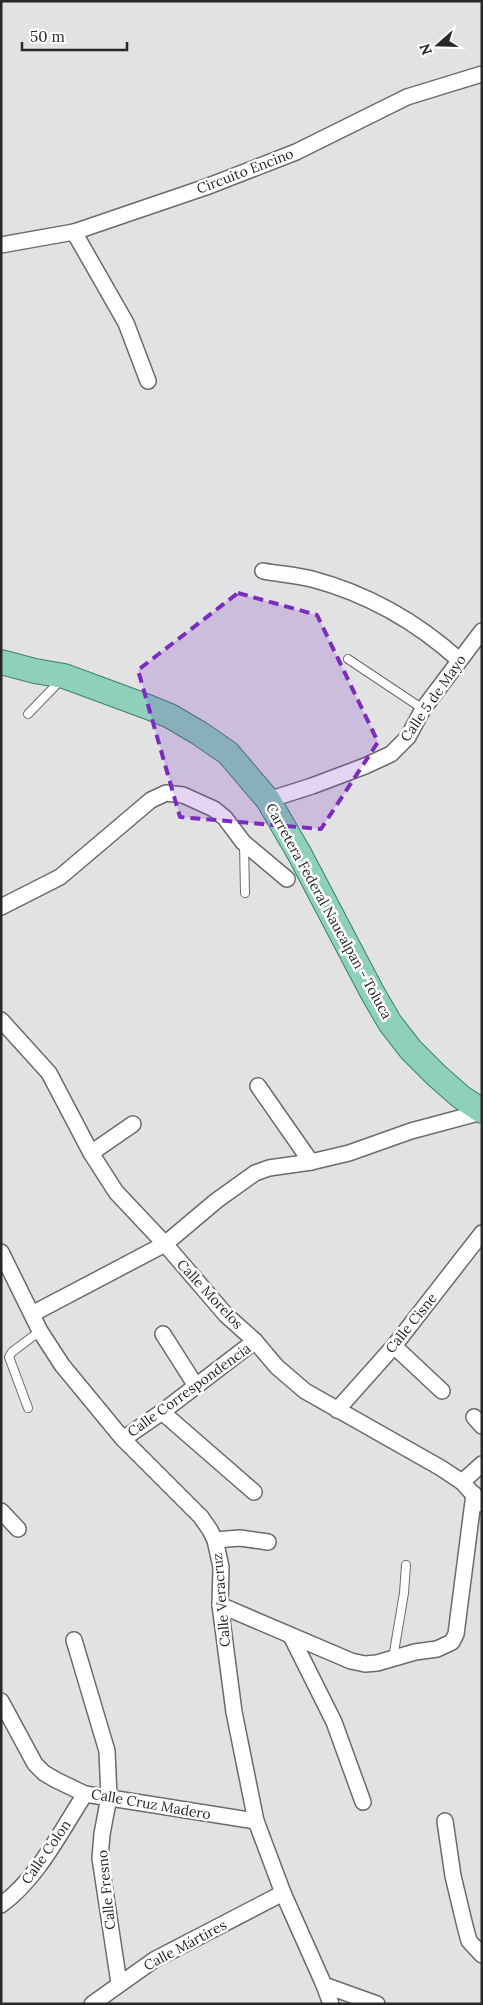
<svg xmlns="http://www.w3.org/2000/svg" width="483" height="2005" font-family="Lora,serif">
<rect width="100%" height="100%" fill="#e2e2e5"/>
<g fill="none" stroke-linecap="round" stroke-linejoin="round">
<defs>
<g id="lane">
<path d="M348 659 423 709"/>
<path d="M28 714 61 680"/>
<path d="M244 844 245 893"/>
<path d="M28 1408 9 1357 12 1352 40 1331"/>
<path d="M393 1658 404 1593 406 1565"/>
</g>
<g id="street">
<path d="M74 232 126 323 148 381"/>
<path d="M1 245 74 232 206 187 296 152 407 97 482 74"/>
<path d="M263 571C279 574 296 575 312 579 368 594 417 622 459 660"/>
<path d="M268 800 312 786 365 766 391 754 408 737 423 709 482 631"/>
<path d="M1 907 60 877 151 800 166 793 183 795 214 809 225 818 243 842 287 879"/>
<path d="M1 1020 49 1073 91 1153 116 1192 165 1244 226 1315 255 1341 277 1367 305 1391 441 1468 462 1482 482 1504"/>
<path d="M258 1086 311 1162"/>
<path d="M91 1153 133 1124"/>
<path d="M1 1252 40 1331 62 1365 123 1439 201 1517 210 1530 215 1540 221 1567 220 1605 234 1712 256 1821 283 1893 324 1985 331 2004"/>
<path d="M32 1314 165 1244 216 1201 255 1173 269 1168 311 1162 349 1153 411 1131 482 1112"/>
<path d="M163 1334 196 1386"/>
<path d="M394 1346 442 1391"/>
<path d="M337 1410 394 1346 482 1233"/>
<path d="M162 1412 254 1492"/>
<path d="M474 1417 482 1426"/>
<path d="M123 1439 162 1412 255 1341"/>
<path d="M462 1482 482 1464"/>
<path d="M1 1511 18 1529"/>
<path d="M215 1540 240 1538 268 1542"/>
<path d="M220 1605 351 1661 365 1664 377 1663 415 1652 437 1649 452 1642 456 1634 474 1494"/>
<path d="M291 1636 334 1722 363 1802"/>
<path d="M74 1640 107 1751 109 1797 102 1834 100 1858 119 1983"/>
<path d="M1 1701 35 1764 44 1773 56 1780 85 1794 256 1821"/>
<path d="M445 1821 453 1876 465 1926 469 1941 482 1955"/>
<path d="M1 1905C38 1878 61 1831 85 1794"/>
<path d="M324 1985 377 2004"/>
<path d="M92 2004 154 1960 283 1893"/>
</g>
<path id="primary" d="M1 662 35 671 64 676 148 707 170 716 199 733 228 753 268 800 299 853 372 992 390 1023 411 1050 436 1075 461 1097 482 1111"/>
</defs>
<use href="#lane" stroke="#6a6b6d" stroke-width="10"/>
<use href="#street" stroke="#6a6b6d" stroke-width="18"/>
<use href="#primary" stroke="#3a816c" stroke-width="26"/>
<use href="#lane" stroke="#fff" stroke-width="8"/>
<use href="#street" stroke="#fff" stroke-width="15"/>
<use href="#primary" stroke="#8ed0bc" stroke-width="24"/>
</g>
<path fill="#7b2cbf" fill-opacity="0.2" stroke="#7b2cbf" stroke-width="4" stroke-dasharray="10 6" stroke-linejoin="round" d="M238 593 317 615 378 742 321 829 180 817 138 670Z"/>
<g text-anchor="middle" stroke-width="5" stroke-linejoin="round" paint-order="stroke">
<g font-size="14" fill="#282829" stroke="#fff">
<text transform="translate(245 171) rotate(-21)" y="5">Circuito Encino</text>
<text transform="translate(433 698) rotate(-55)" y="5">Calle 5 de Mayo</text>
<text transform="translate(329 911) rotate(61)" y="5">Carretera Federal Naucalpan - Toluca</text>
<text transform="translate(210 1294) rotate(47)" y="5">Calle Morelos</text>
<text transform="translate(411 1323) rotate(-51)" y="5">Calle Cisne</text>
<text transform="translate(189 1390) rotate(-36)" y="5">Calle Correspondencia</text>
<text transform="translate(221 1600) rotate(-95)" y="5">Calle Veracruz</text>
<text transform="translate(151 1804) rotate(10)" y="5">Calle Cruz Madero</text>
<text transform="translate(46 1852) rotate(-55)" y="5">Calle Colon</text>
<text transform="translate(106 1890) rotate(-96)" y="5">Calle Fresno</text>
<text transform="translate(185 1945) rotate(-28)" y="5">Calle Mártires</text>
</g>
</g>
<rect width="483" height="2005" fill="none" stroke="#282829" stroke-width="5"/>
<g transform="translate(438 45) rotate(250)" stroke="#ffffff" stroke-width="4" paint-order="stroke">
<path d="M0-4L9 19L0 12L-9 19Z" fill="#282829"/>
<text y="-8" font-size="14" font-weight="bold" text-anchor="middle" fill="#282829">N</text>
</g>
<path d="M22 42v8h105v-8" fill="none" stroke="#282829" stroke-width="2.5"/>
<text x="30" y="42" font-size="15" fill="#282829" stroke="#ffffff" stroke-width="4" paint-order="stroke">50 m</text>
</svg>
